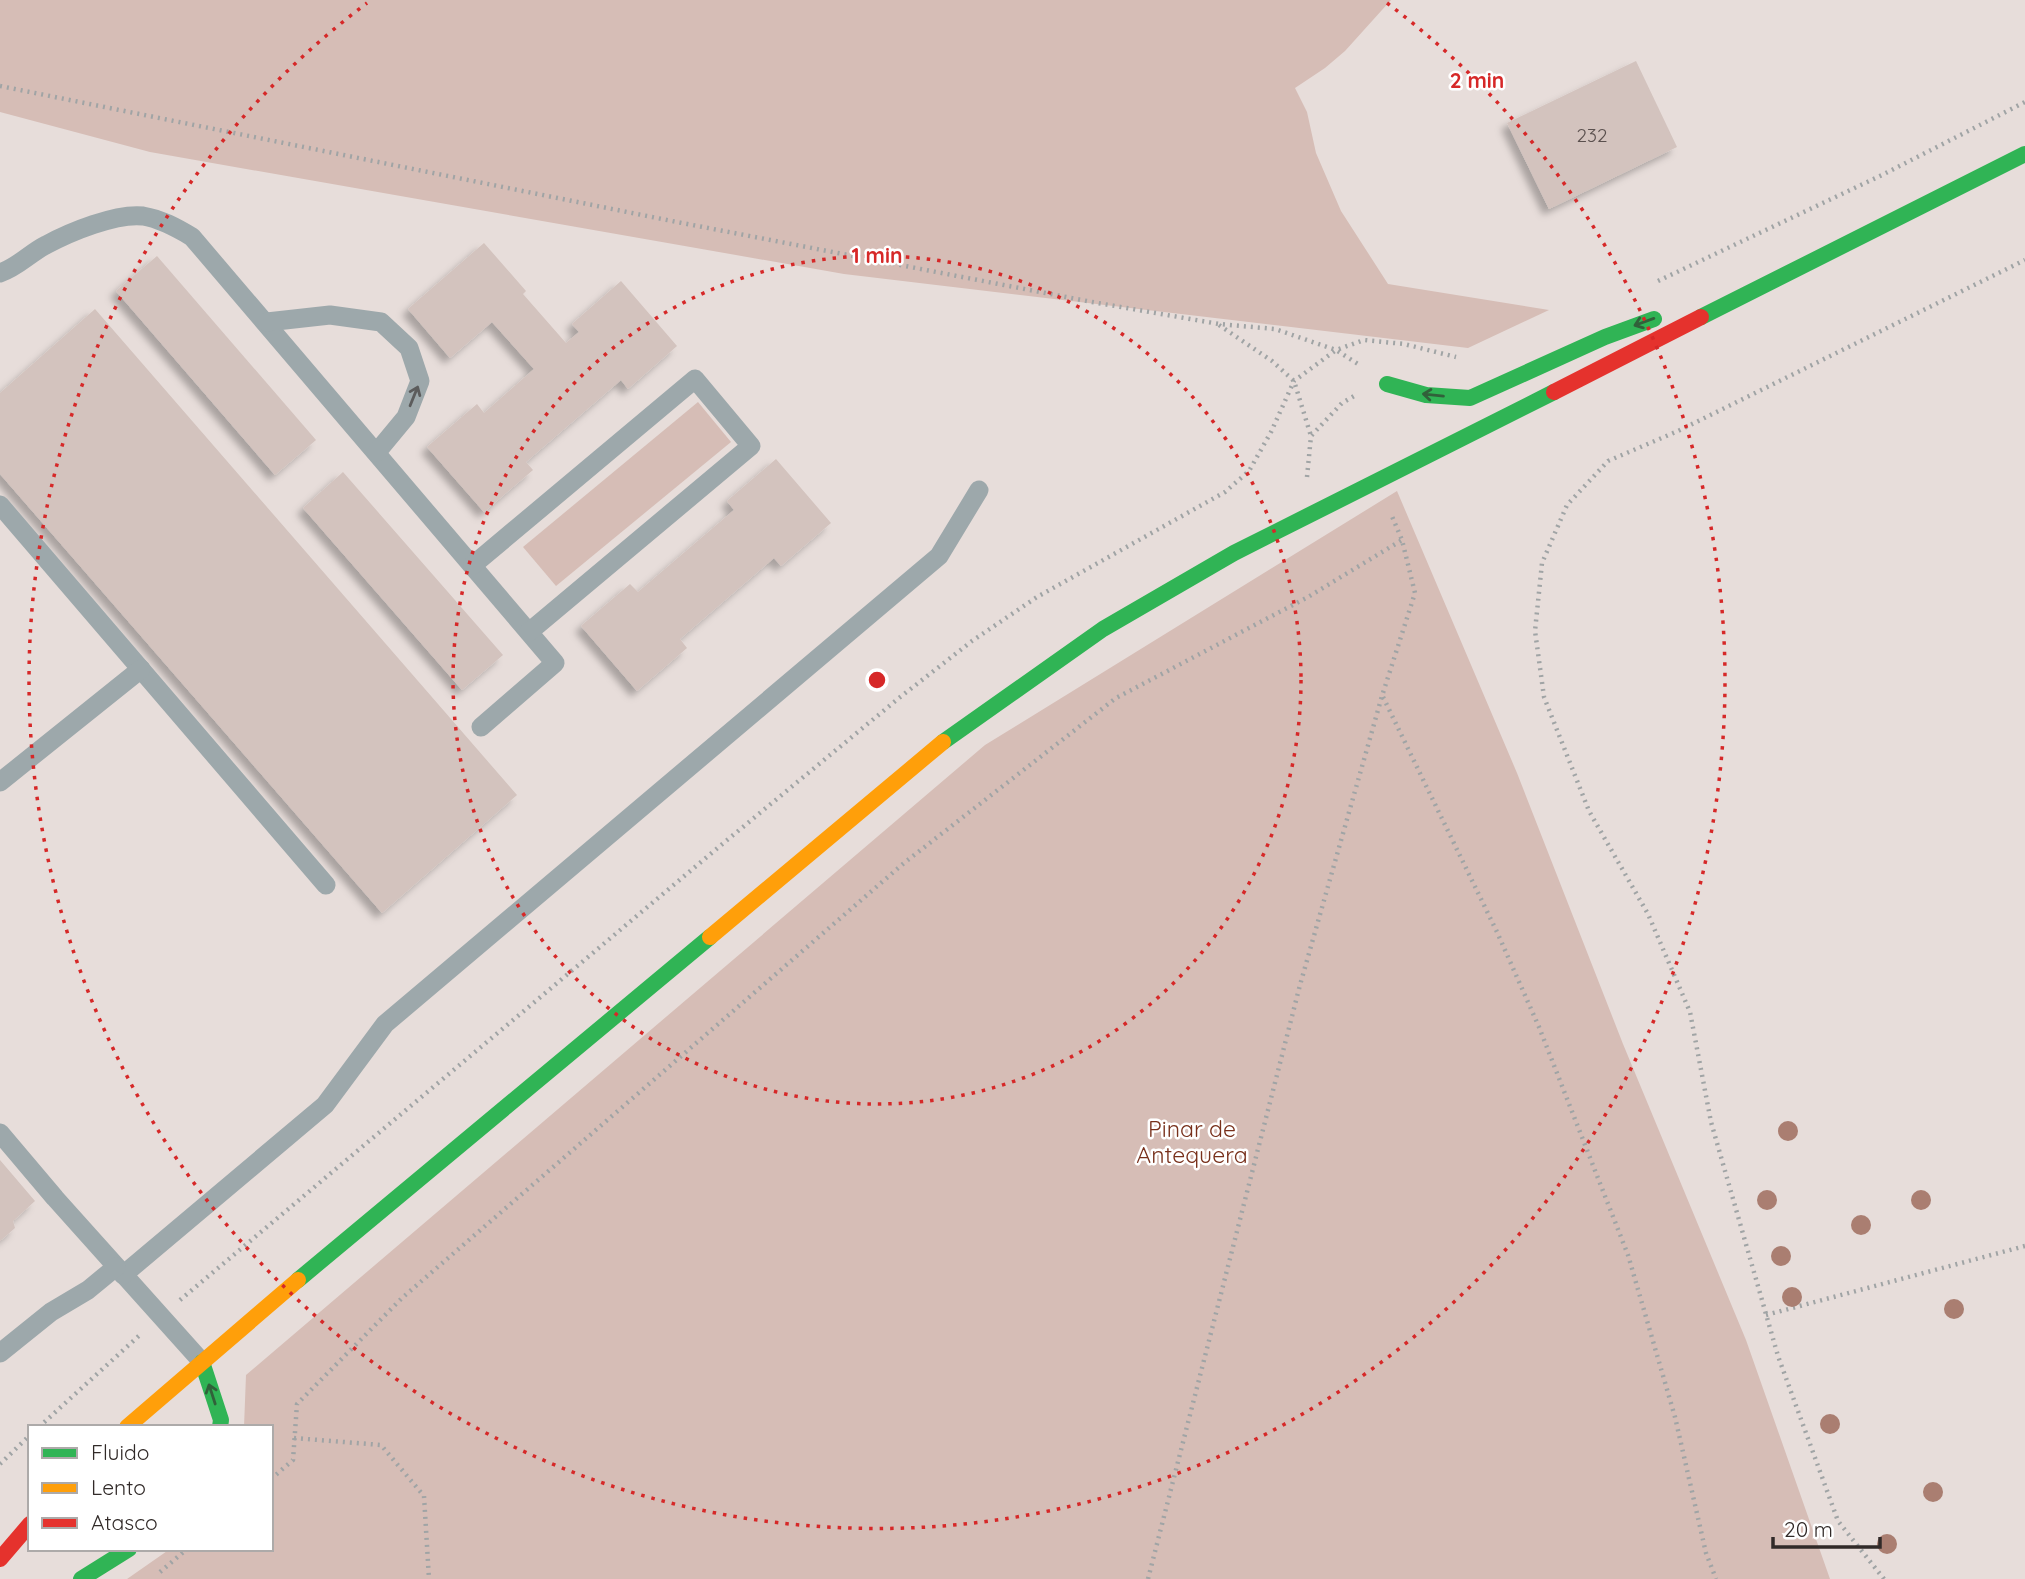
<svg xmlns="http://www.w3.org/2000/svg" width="2025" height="1579" font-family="Quicksand,sans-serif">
<defs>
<filter id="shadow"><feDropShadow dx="-6" dy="6" stdDeviation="3.5" flood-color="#0004"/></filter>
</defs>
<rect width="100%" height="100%" fill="#e7ddda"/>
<g fill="#d6bdb6">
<path d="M0 0H1391L1345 51 1325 68 1295 88 1307 112 1316 153 1341 211 1388 284 1549 310 1468 348 844 274 150 152 0 112Z"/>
<path d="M698 402 731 442 556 586 523 547Z"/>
<path d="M1397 491 1517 773 1623 1044 1746 1340 1830 1579H127L170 1549H271V1427H244L246 1375 985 745Z"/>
</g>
<g fill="#d3c3be" filter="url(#shadow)">
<path d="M1636 61 1677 147 1549 209 1507 123Z"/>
<path d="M484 243 526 291 523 294 566 343 579 332 572 324 621 281 677 346 628 389 621 380 526 462 533 470 484 512 427 447 477 404 484 413 534 369 492 322 450 358 408 309Z"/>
<path d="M157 256 316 440 275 475 116 291Z"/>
<path d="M95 309 517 795 382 913 0 474V393Z"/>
<path d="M776 459 831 523 781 566 774 558 680 639 687 648 637 691 581 626 630 584 638 592 734 510 727 501Z"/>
<path d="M343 472 503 655 462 690 303 508Z"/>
<path d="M0 1160 35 1201 13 1221 15 1228 0 1241Z"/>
</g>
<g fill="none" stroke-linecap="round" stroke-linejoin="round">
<g stroke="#a0a4a5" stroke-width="4.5" stroke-dasharray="2 5" stroke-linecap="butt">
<path d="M0 86 677 222 1092 302 1219 324 1275 329 1336 350 1358 364"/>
<path d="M1658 281 1882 175 2025 102"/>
<path d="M1219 325 1272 361 1294 381 1311 436"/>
<path d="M1307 477 1311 436 1342 403 1354 396"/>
<path d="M1383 697 1497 932 1539 1027 1628 1255 1675 1417 1706 1553 1716 1579"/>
<path d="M180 1300 726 841 899 698 972 641 1037 597 1225 492 1249 471 1271 432 1294 381 1336 350 1364 340 1404 344 1456 357"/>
<path d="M1766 1315 2025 1246"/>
<path d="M39 1427 142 1333"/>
<path d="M294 1438 381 1445 424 1496 429 1579"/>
<path d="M0 1464 30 1435"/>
<path d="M271 1479 293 1460 297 1404 402 1298 904 863 1116 698 1308 597 1402 540"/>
<path d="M160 1572 187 1549"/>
<path d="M1148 1579 1300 985 1382 696 1415 593 1402 540 1391 514"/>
<path d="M1884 1579 1838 1521 1778 1356 1711 1122 1690 1012 1648 914 1589 811 1544 697 1535 631 1542 563 1567 505 1608 461 1678 431 2025 260"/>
</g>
<g stroke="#9da8ab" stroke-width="19">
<path d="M0 273C18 267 30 253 46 245 70 232 116 213 143 216 161 219 177 228 192 237L555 663 481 727"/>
<path d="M267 322 330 315 381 322 409 348 420 381 406 417 377 452"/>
<path d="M0 505 326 885"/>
<path d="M473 565 695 379 751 446 529 632"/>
<path d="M0 782 141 669"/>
<path d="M0 1133 55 1198 202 1362"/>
<path d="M123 1275 325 1105 385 1024 939 556 979 490"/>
<path d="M0 1353 51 1312 88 1290 116 1267"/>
</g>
<g stroke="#30b455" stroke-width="16">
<path d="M1701 317 2025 154"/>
<path d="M1387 384 1426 395 1470 398 1605 337 1654 319"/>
<path d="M943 742 1103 629 1234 553 1554 392"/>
<path d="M298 1280 710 937"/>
<path d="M202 1362 221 1420 220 1427"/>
<path d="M81 1579 129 1549"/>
</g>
<g stroke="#ff9f0a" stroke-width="16">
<path d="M710 937 943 742"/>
<path d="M127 1427 298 1280"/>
</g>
<g stroke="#e5322d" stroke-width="16">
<path d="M1554 392 1701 317"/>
<path d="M0 1559 30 1524"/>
</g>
</g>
<g fill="#aa7e71">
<circle cx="1788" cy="1131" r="10"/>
<circle cx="1767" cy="1200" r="10"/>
<circle cx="1921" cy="1200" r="10"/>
<circle cx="1861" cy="1225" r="10"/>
<circle cx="1781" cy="1256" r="10"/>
<circle cx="1792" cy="1297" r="10"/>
<circle cx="1954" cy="1309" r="10"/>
<circle cx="1830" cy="1424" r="10"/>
<circle cx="1933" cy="1492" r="10"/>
<circle cx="1887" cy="1544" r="10"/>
</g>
<defs><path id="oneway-shaft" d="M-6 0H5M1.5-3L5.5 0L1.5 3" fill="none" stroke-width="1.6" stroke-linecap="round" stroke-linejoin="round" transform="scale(1.75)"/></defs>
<g stroke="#31613a">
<use href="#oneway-shaft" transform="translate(1644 322) rotate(160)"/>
<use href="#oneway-shaft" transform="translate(1433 395) rotate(-174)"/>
<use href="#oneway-shaft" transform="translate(212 1394) rotate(-108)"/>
</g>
<use stroke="#5c5c5c" href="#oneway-shaft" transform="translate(414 396) rotate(-68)"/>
<g fill="none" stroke="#d62828" stroke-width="3.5" stroke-dasharray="3.5 7">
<circle cx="877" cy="680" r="424"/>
<path d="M1387 3A848 848 0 1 1 367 3"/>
</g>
<g text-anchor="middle" stroke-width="5" stroke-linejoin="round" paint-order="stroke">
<g font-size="19" fill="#5a504e">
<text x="1592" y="142">232</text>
</g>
<g font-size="23" fill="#78301b" stroke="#fff">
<text x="1192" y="1137">Pinar de<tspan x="1192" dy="26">Antequera</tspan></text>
</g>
</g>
<circle cx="877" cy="680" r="10" fill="#d62828" stroke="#fff" stroke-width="3.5"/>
<g font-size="21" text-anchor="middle" font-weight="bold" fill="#d62828" stroke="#fff" stroke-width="5" stroke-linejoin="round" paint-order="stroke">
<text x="1477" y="88">2 min</text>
<text x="877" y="263">1 min</text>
</g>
<rect x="28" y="1425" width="245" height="126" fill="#ffffff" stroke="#adaaa9" stroke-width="2"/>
<rect x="42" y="1448" width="35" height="10" fill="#30b455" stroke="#adaaa9" stroke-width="2"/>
<text x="91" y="1460" font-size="21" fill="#312a28">Fluido</text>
<rect x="42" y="1483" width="35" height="10" fill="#ff9f0a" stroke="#adaaa9" stroke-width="2"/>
<text x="91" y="1495" font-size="21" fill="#312a28">Lento</text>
<rect x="42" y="1518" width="35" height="10" fill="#e5322d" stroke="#adaaa9" stroke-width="2"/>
<text x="91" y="1530" font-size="21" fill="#312a28">Atasco</text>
<path d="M1773 1537v10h107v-10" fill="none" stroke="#312a28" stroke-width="3.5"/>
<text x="1784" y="1537" font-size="21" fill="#312a28" stroke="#ffffff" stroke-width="5" paint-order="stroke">20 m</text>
</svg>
